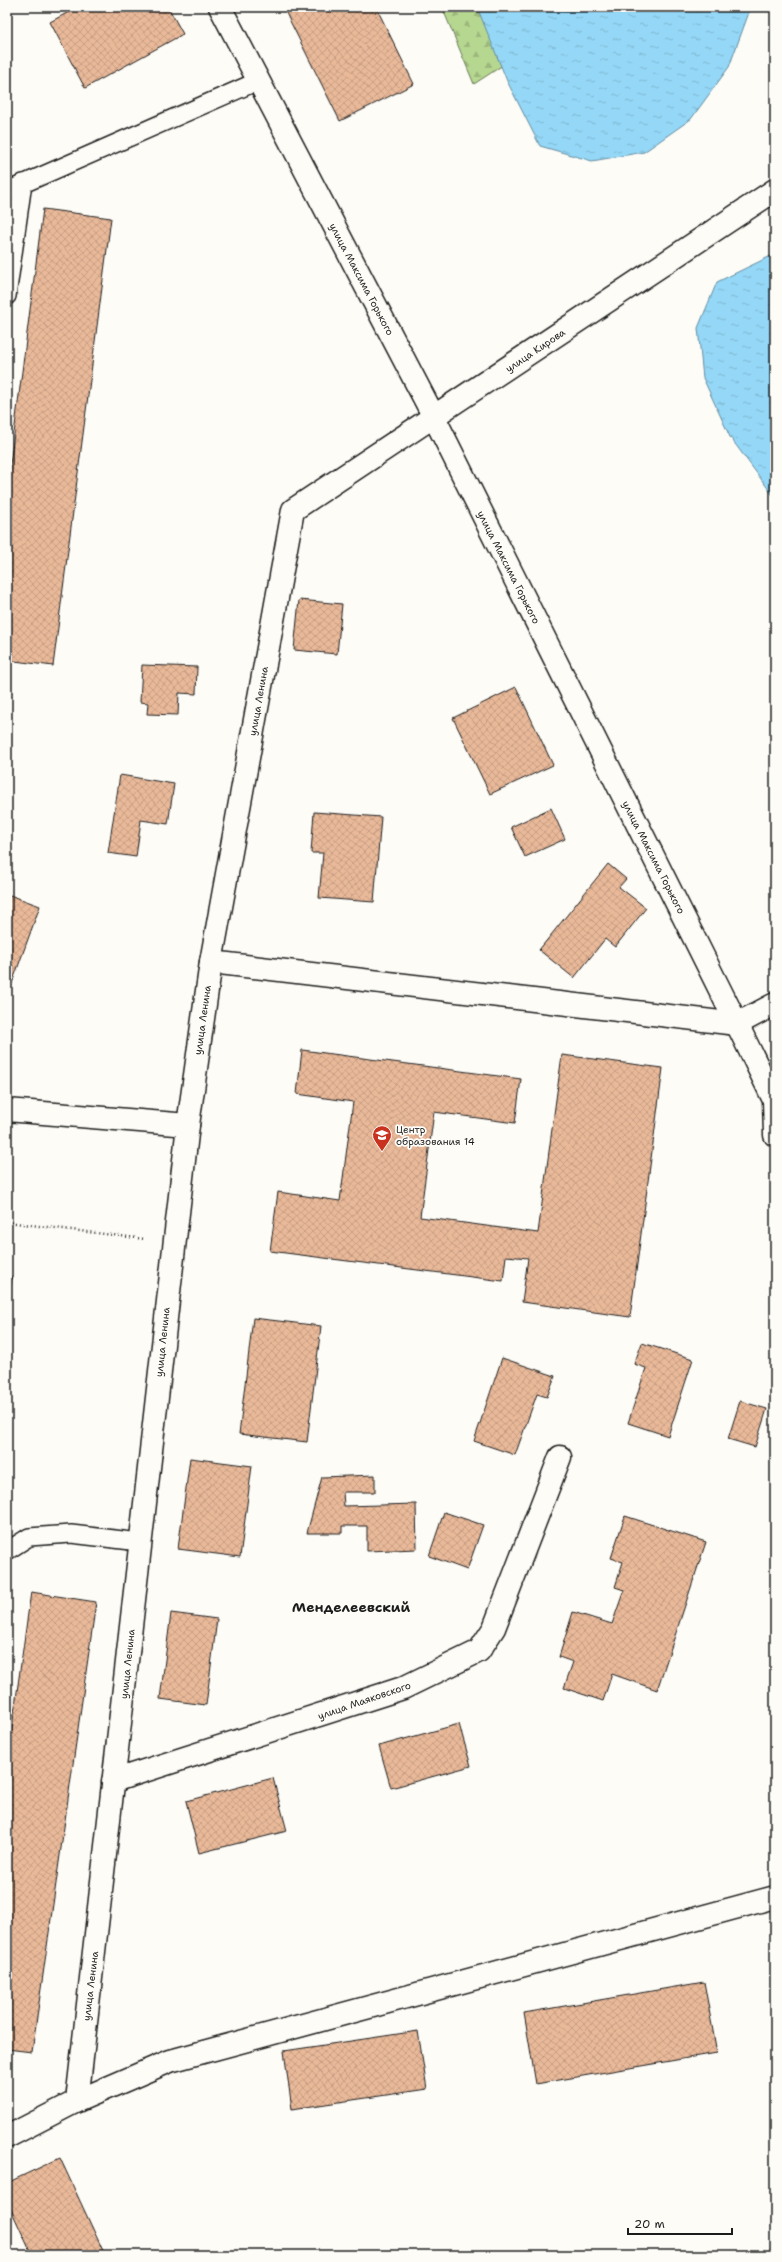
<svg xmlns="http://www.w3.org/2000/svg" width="782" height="2262" font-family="'Shantell Sans',sans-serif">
<defs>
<pattern id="forest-firs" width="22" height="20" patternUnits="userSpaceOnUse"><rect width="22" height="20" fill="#b6d790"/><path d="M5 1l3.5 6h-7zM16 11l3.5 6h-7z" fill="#9cb87c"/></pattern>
<pattern id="water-ripples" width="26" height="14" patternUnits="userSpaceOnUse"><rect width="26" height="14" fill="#94d7f6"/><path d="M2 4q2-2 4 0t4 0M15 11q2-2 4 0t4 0" fill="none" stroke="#7fb8d2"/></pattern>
<pattern id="building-cross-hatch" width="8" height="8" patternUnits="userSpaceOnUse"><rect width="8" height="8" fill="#e9b999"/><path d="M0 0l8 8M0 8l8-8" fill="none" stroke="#c79e83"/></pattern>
</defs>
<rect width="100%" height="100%" fill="#fdfcf7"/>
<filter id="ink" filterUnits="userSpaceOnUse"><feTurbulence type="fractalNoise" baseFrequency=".025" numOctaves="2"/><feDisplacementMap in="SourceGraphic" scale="8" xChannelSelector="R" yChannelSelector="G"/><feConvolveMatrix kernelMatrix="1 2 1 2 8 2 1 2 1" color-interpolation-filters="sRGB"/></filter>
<g filter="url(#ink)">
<path fill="url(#forest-firs)" stroke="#697a56" d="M442 7H496L517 56 474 84Z"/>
<g fill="url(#water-ripples)" stroke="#648c9f">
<path d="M477 7H751L729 67 691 119 644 152 592 161 540 146 507 81Z"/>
<path d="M775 254V498L730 437 703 378 698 328 717 282Z"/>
</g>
<g fill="url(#building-cross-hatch)" stroke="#1c1c1c">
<path d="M78 7H168L183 34 85 88 50 22Z"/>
<path d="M283 7H376L414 84 340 121Z"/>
<path d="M43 209 111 218 53 666 7 660V488Z"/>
<path d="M299 600 342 604 337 654 294 650Z"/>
<path d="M142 665 197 667 196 694 179 693 178 715 147 714 148 703 140 702Z"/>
<path d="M516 687 553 765 490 794 453 718Z"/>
<path d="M120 775 174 784 168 824 141 820 136 857 108 853Z"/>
<path d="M551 808 565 839 525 857 511 827Z"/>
<path d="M314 812 381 817 374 902 319 898 323 853H311Z"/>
<path d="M608 864 626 879 619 887 646 908 615 947 605 939 574 978 539 950Z"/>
<path d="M7 894 40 906 7 997Z"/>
<path d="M302 1050 521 1079 515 1123 434 1112 420 1217 538 1233 562 1055 663 1068 630 1317 522 1302 528 1258 506 1256 503 1281 270 1251 278 1192 340 1201 353 1102 297 1094Z"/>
<path d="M7 1276 12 1277 7 1310Z"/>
<path d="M253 1318 321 1326 307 1442 239 1434Z"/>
<path d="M642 1343 693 1359 668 1436 628 1423 646 1368 634 1364Z"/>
<path d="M502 1358 555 1376 547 1397 537 1394 515 1455 474 1441Z"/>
<path d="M740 1401 767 1409 755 1447 728 1439Z"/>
<path d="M190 1458 252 1466 240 1557 178 1549Z"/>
<path d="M375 1475V1492H343L344 1506 416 1504 417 1549 367 1551V1526H342V1533H307L322 1477Z"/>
<path d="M444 1512 483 1525 467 1570 429 1556Z"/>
<path d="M625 1516 706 1542 657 1690 612 1674 603 1701 564 1688 573 1662 559 1657 573 1612 612 1624 624 1590 615 1587 623 1562 611 1558Z"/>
<path d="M31 1592 96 1602 32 2052 7 2049V1763Z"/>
<path d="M171 1613 217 1619 206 1705 160 1699Z"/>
<path d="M459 1724 471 1766 391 1788 379 1746Z"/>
<path d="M273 1778 287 1831 199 1853 186 1801Z"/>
<path d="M704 1982 717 2053 536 2084 524 2013Z"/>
<path d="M418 2031 427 2089 292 2109 284 2051Z"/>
<path d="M60 2158 105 2255H32L7 2201V2183Z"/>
</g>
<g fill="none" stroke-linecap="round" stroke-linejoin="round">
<defs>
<g id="lane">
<path d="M7 191 258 81"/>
<path d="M7 296 23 183"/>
<path d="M7 1551 29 1537 71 1534 140 1542"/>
</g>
<g id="street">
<path d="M220 7 434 417 737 1024 774 1100 775 1135"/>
<path d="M211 962 737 1024"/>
<path d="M737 1024 775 1004"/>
<path d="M7 1110 188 1125"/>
<path d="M113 1781 403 1688 479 1651 494 1628 560 1457"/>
<path d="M77 2101 170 2061 775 1897"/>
<path d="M7 2137 77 2101 188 1125 211 962 293 510 775 190"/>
</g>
</defs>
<use href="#lane" stroke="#1c1c1c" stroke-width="20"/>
<use href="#street" stroke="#1c1c1c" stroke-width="25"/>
<path stroke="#1c1c1c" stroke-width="2.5" stroke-dasharray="1 3" stroke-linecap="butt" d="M7 1222 145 1239"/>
<use href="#lane" stroke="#fdfcf7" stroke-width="17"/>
<use href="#street" stroke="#fdfcf7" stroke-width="22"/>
</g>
</g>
<defs>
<symbol id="school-pin" viewBox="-11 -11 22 30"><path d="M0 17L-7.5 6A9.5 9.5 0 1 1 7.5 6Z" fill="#c8321e" stroke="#fdfcf7"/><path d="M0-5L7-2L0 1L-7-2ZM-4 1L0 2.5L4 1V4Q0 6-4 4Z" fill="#fff"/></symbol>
</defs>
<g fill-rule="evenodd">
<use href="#school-pin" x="371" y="1124" width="22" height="30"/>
</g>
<g text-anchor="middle" stroke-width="3.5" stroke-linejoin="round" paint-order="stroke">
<g font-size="10" fill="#1c1c1c" stroke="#fdfcf7">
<text transform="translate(362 279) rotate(62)" y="4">улица Максима Горького</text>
<text transform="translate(535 350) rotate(-34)" y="4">улица Кирова</text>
<text transform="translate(509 567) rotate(63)" y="4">улица Максима Горького</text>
<text transform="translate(258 701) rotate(-80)" y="4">улица Ленина</text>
<text transform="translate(654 857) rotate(63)" y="4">улица Максима Горького</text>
<text transform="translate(202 1020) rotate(-82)" y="4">улица Ленина</text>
<text transform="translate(162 1342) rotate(-84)" y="4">улица Ленина</text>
<text transform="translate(127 1664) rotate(-84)" y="4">улица Ленина</text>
<text transform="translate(364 1700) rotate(-19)" y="4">улица Маяковского</text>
<text transform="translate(90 1986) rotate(-83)" y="4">улица Ленина</text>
</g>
<g font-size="10" fill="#1c1c1c" stroke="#fdfcf7" text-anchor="start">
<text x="396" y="1133">Центр<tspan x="396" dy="12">образования 14</tspan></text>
</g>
<g font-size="14" font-weight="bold" fill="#1c1c1c" stroke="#fdfcf7">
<text x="351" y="1612">Менделеевский</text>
</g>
</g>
<rect width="782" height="2262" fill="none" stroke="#fdfcf7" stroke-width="24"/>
<rect x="12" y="12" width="758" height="2238" fill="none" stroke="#1c1c1c" stroke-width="1.5" filter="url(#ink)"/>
<path d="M628 2228v6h104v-6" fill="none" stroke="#1c1c1c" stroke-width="2"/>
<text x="634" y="2228" font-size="12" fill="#1c1c1c" stroke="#fdfcf7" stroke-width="3" paint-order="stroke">20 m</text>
</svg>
